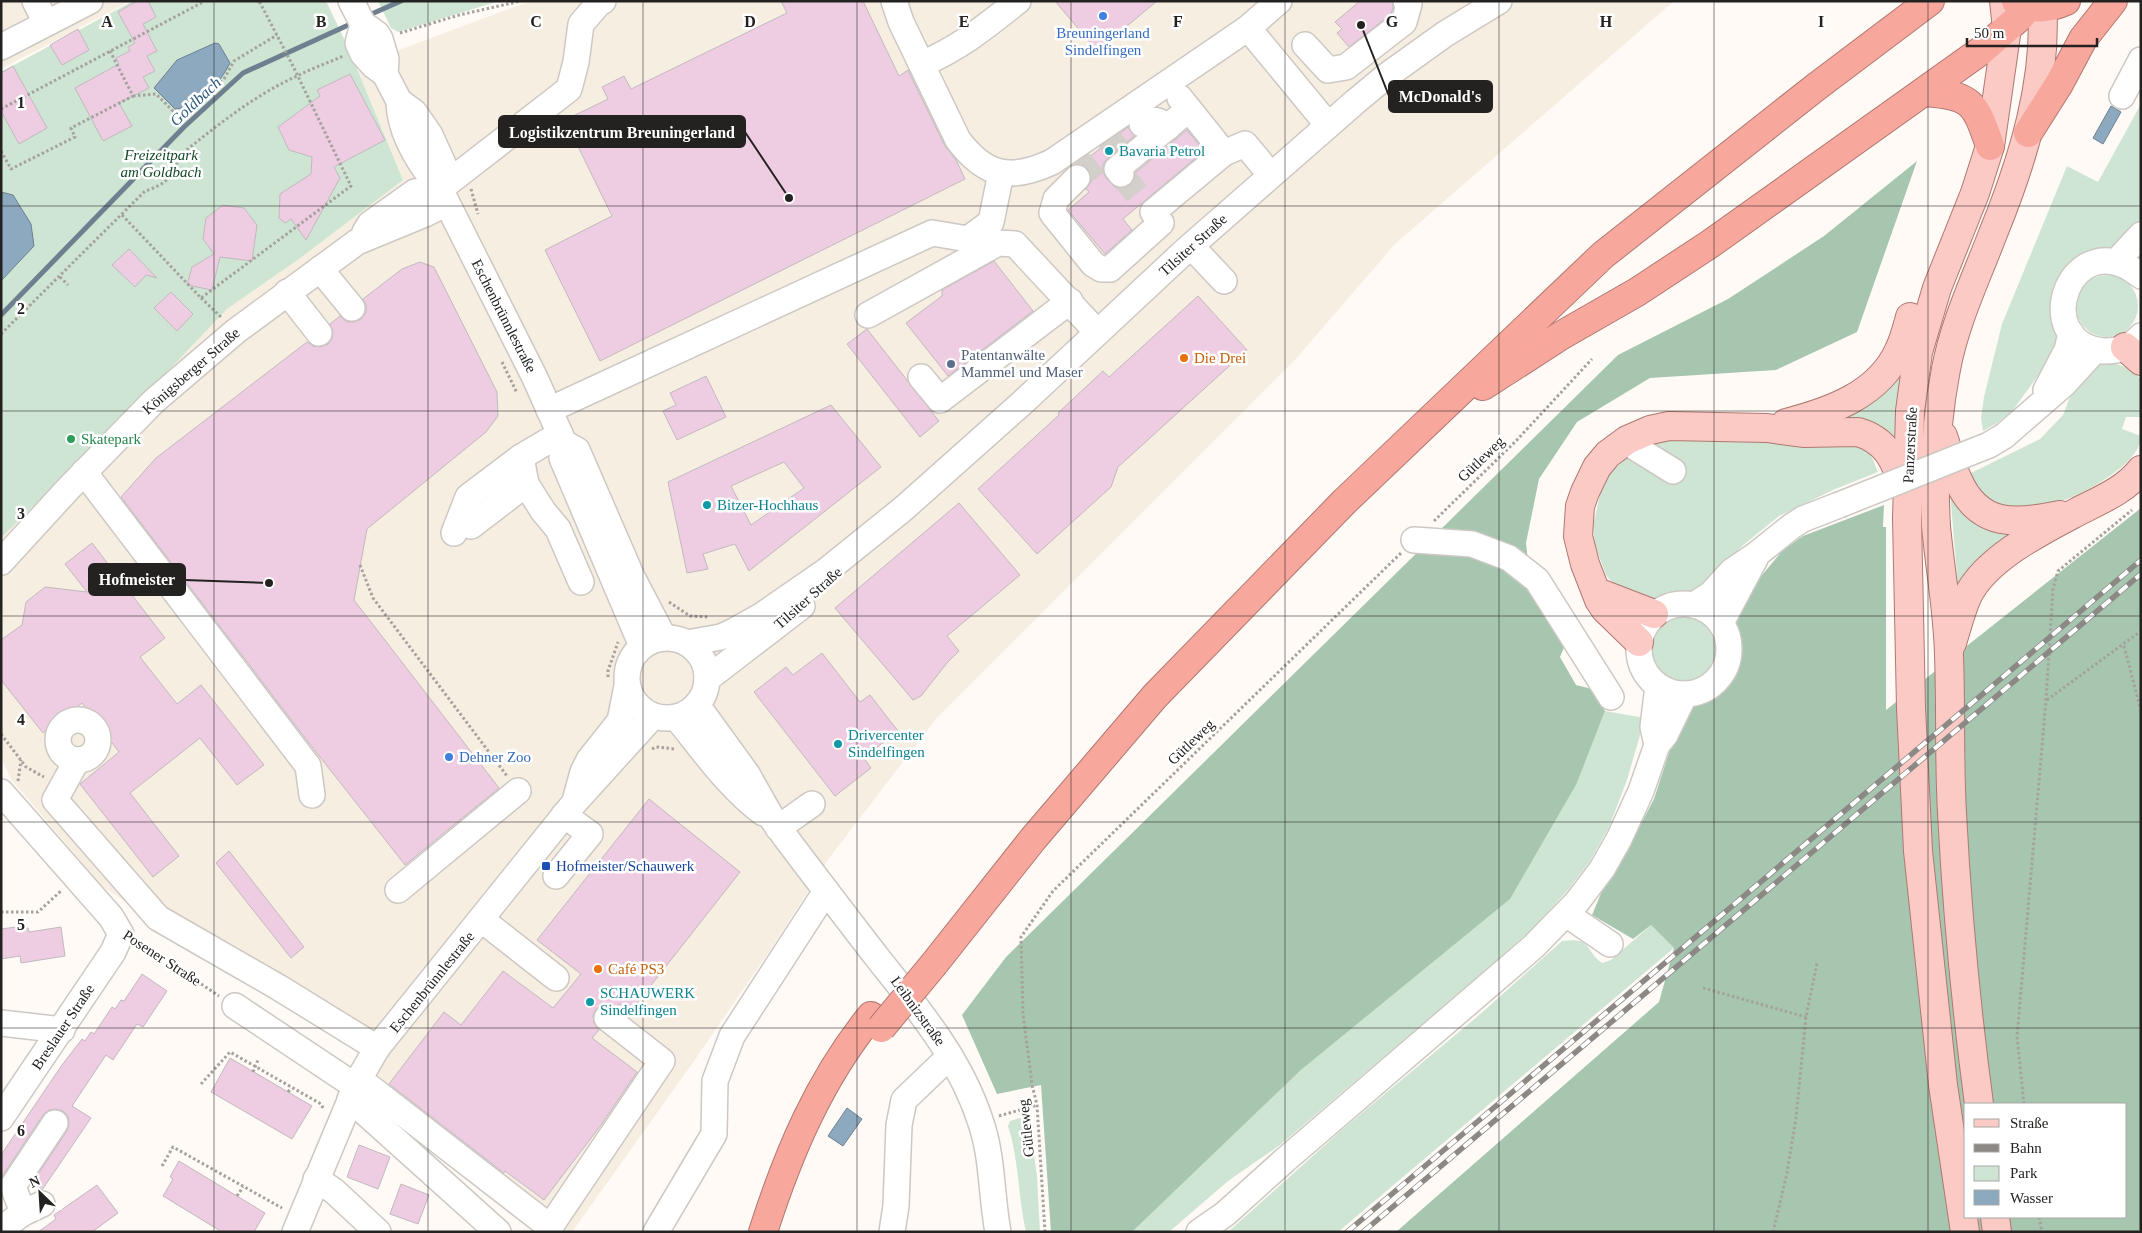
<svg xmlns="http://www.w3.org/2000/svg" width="2142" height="1233" font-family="'Times New Roman',serif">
<rect width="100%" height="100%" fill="#fffaf5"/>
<g fill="#f7eee2">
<path d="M1 1H131L1 69Z"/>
<path d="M530 1H1674L1395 244 1295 360 936 719 830 857 771 949 694 1061 572 1232H538L350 1087 364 1048 140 911 102 886 11 779 1 758V538L147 393 227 309 299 259 403 180 358 71 394 52Z"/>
</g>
<g fill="#cee5d3">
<path d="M133 1H326L348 47 403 180 299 259 227 309 147 393 1 538V72Z"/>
<path d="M378 1H499L398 32 391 28Z"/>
<path d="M2141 104V217L2131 234 2116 248 2088 253 2078 257 2068 264 2059 274 2053 287 2050 303 2056 337 2053 351 2045 366 2013 410 1997 423 1983 431 1981 418 1984 397 2002 324 2067 166 2098 182Z"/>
<circle cx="2107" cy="306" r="31"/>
<path d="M2098 362C2117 363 2128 365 2141 379V417H2126L2122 429 2141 436C2141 470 2056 509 2027 511 2018 511 2001 506 1993 503 1980 497 1975 485 1969 474L2040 439 2063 415 2072 392Z"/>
<path d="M1902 367 1895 438C1880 424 1865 421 1845 418L1862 407Z"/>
<path d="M1669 440 1858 444 1871 455 1878 472 1833 490 1779 516 1741 547 1711 583 1694 592 1677 594 1656 600 1643 601 1616 587 1606 575 1595 545 1593 526 1601 491 1609 475 1627 457 1632 458 1642 469 1652 465 1658 451 1655 441Z"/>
<path d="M1950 492 2010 533V537L1958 587Z"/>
<circle cx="1683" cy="649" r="32"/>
<path d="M1605 711 1645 718 1627 780 1609 827 1590 861 1567 891 1531 930 1494 963 1280 1145 1228 1181 1169 1232H1132L1302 1069 1577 783Z"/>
<path d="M1651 925 1674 948 1338 1232H1228L1344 1128 1478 1016 1562 941C1592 937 1583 948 1602 963L1611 960Z"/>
<path d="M1020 1118 1029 1127 1031 1133 1037 1176 1040 1232H1026C1018 1197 1019 1160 1008 1126L1010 1121Z"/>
</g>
<g fill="#a7c6af" fill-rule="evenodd">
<path d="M1917 161 1857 332 1776 370 1650 378 1577 422 1539 479 1526 543 1531 586 1566 643 1560 657 1576 685 1592 689 1605 711 1577 783 1510 899 1302 1069 1132 1232H1051L1041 1085 997 1094 962 1015 1006 957 1618 355 1728 299 1824 236Z"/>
<path d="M1884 505 1883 527H1886V710L2141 508V1232H1396L1659 1002 1674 948 1651 925 1633 939 1592 915 1602 891 1632 841 1654 799 1679 722 1687 709 1720 691 1735 668 1739 646 1736 614 1748 592 1782 551 1803 536ZM1966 1104H2126V1217H1966Z"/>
</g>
<g fill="#8da9c0" stroke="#6e8090">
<path d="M215 43 219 44 230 63C219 84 201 107 175 109L154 88 177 60Z"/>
<path d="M2111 106 2121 112 2103 144 2093 138Z"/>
<path d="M1 192 13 195 31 224 34 246 1 281Z"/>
<path d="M847 1108 862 1119 843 1146 828 1136Z"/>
</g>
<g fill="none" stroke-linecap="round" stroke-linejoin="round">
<g stroke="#6e8090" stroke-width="5">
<path d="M367 16 401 1"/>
<path d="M1 315 184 127 243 73 355 22"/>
</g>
</g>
<g fill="#eecce1" stroke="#c0babe" fill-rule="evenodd">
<path d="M137 1H148L156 17 143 24 157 51 147 56 155 71 143 77 149 88 119 103 132 126 103 141 75 88 119 64 116 58 130 51 128 47 135 43 118 12Z"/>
<path d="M781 1H863L899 76 908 70 945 146 956 160 965 179 600 361 545 250 612 216 565 120 608 99 602 87 624 76 631 89 787 13Z"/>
<path d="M1055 1H1157L1097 51Z"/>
<path d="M1360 1H1392L1393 7 1391 14 1349 47 1337 33 1342 29 1335 22Z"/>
<path d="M78 29 89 50 62 65 50 45Z"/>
<path d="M13 66 47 128 19 144 1 111V73Z"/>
<path d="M350 74 385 140 334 167 340 178 306 240 291 219 285 223 279 218 280 194 311 174 312 157 289 150 278 127 320 96 317 90Z"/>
<path d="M1128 127 1134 136 1108 158 1103 164V171L1106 178 1116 188H1124L1130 185 1135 179V173L1187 130 1204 151 1123 219 1132 230 1105 254 1068 210 1089 192 1086 189 1091 182V174L1087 168 1080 164Z"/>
<path d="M223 205 244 208 257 225 252 261 220 257 212 290 187 285 192 267 214 254 203 239 206 218Z"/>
<path d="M129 249 157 278 146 275 135 287 112 265Z"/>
<path d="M994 261 1033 311 948 376 906 323 942 296V290Z"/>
<path d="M420 262 434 267 497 392 498 416 486 432 367 529 354 600 499 788 405 865 309 743 121 497 156 458 307 342 313 346 320 347 328 344 332 339 333 332 330 324 340 316 347 322H354L361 319 366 313V305L363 299 402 269Z"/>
<path d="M171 292 193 314 177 331 154 308Z"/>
<path d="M1198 296 1247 350 1118 467 1111 487 1037 554 978 489 1059 415 1058 413 1103 371 1109 377Z"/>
<path d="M867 329 939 421 920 437 847 344Z"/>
<path d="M706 376 726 417 677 440 663 411 676 405 670 393Z"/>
<path d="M831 405 881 467 749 571 735 544 703 554 708 569 687 573 668 482ZM784 462 804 488 751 525 731 486Z"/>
<path d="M959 503 1020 575 947 636 959 651 947 663 921 696 913 700 835 608Z"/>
<path d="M92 543 165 638 140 657 177 704 201 685 264 765 237 785 200 738 130 793 179 856 153 877 80 784 119 752 82 703 43 733 1 680V640L22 625 26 602 45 587 87 592 65 564Z"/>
<path d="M822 653 860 702 870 695 898 731 864 758 871 768 835 796 754 692 786 667 793 675Z"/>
<path d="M649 799 740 872 630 1012 619 1004 616 1007 609 1004 602 1005 595 1010 593 1016 594 1023 599 1030 592 1038 637 1072 601 1125 544 1200 505 1171 504 1173 389 1084 444 1012 461 1025 503 971 553 1008 581 974 537 940Z"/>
<path d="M229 851 304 947 291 958 216 863Z"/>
<path d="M16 927V930L28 928 29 932 61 927 65 956 21 963 20 956 1 959V929Z"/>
<path d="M142 974 167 991 143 1027 137 1024 113 1060 106 1055 72 1106 91 1118 42 1190 32 1183 67 1131 69 1124 68 1116 63 1111 56 1109 49 1110 43 1115 1 1178V1155L62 1065 82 1039 85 1041 91 1032 94 1034 112 1007 115 1009 121 1000 124 1001Z"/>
<path d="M230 1058 312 1106 292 1139 211 1092Z"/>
<path d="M359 1145 390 1157 378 1189 347 1177Z"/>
<path d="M179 1161 265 1213 254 1232H222L163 1196 173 1179 170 1177Z"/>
<path d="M401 1184 429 1195 418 1224 390 1214Z"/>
<path d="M97 1185 118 1213 92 1232H38L56 1219 54 1215Z"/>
</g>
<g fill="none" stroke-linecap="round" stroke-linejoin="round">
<g stroke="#d3cfca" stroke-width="25" stroke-dasharray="25 12" stroke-linecap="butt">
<path d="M1121 174 1144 202"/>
<path d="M1077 178 1142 124"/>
</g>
<defs>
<g id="minor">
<path d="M35 1 46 23"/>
<path d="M351 1 363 24 377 34 380 39 386 59 385 74"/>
<path d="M894 1 901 22 958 140C986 177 1011 181 1052 162L1248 28 1279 1"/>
<path d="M363 24 358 43 363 54 374 66 385 74 399 101 414 112 430 135 444 166 440 189"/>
<path d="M1248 28 1328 125"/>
<path d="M1305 45 1328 70 1346 67 1404 22 1409 4 1406 1"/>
<path d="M1 47 90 1"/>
<path d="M922 64C961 47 985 27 1018 1"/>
<path d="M2122 96 2141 60"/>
<path d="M1180 98 1224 153"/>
<path d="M399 101C399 132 421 166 440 189L535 378 560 434 564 443 562 458 642 646"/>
<path d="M1142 124C1153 119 1159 118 1167 128"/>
<path d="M1121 174 1117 169 1188 110"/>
<path d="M1077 178 1056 199 1052 213 1093 264 1101 269H1110L1161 223"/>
<path d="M440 189 569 89 576 62 581 24 599 3 603 1"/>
<path d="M1153 212 1224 153 1245 144 1270 174"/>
<path d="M365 232 370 224 415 192 440 189"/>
<path d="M1191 246 1224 281"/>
<path d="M2116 262 2141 235"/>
<path d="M320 269 352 308"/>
<path d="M2141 276C2071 219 2027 342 2103 351 2117 352 2132 346 2141 336"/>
<path d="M287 292 319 333"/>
<path d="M868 315 998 243 1015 244 1097 332"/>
<path d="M921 377 940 400 1070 301"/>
<path d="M2046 390 2067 350 2071 333"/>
<path d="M549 410 932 233 968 239 991 222 1001 173"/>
<path d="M2004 436 2064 384 2095 350"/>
<path d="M1627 440 1636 448 1673 471"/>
<path d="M564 443 577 450 632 577 664 638"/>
<path d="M521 457 526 484 543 511 558 529 581 582"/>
<path d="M84 472 308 766 312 795"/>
<path d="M471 526 526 484"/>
<path d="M454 533 468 497 521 457 560 434"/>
<path d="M1414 540 1472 544 1509 558 1537 580 1611 697"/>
<path d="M1 562 68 489 154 401 236 331 357 242 425 214 447 203"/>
<circle cx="1684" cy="649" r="45"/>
<path d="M1694 605 1711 594 1732 571 1757 554 1792 526 1803 519 1839 505"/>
<path d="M1721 623 1755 559"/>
<circle cx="667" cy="678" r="40"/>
<path d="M687 643 721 637 734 631 761 616 826 571 903 509 1022 403 1185 251 1355 102 1385 77 1445 34 1499 1"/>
<path d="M707 679 802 606"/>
<path d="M697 705 747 774 773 820 786 838C817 879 848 920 880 961 919 1010 960 1059 980 1120 993 1156 991 1195 998 1232"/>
<path d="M676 717C703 750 728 787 763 813"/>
<circle cx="78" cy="740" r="20"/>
<path d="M1657 745 1653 727 1658 686"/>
<path d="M77 760 55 800 158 918 278 987 377 1048"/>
<path d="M1 792 111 917 121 934 113 952 1 1118"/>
<path d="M576 797 583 772 589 760 620 721 627 686"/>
<path d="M778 828 812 804"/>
<path d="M556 876 590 834 564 815"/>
<path d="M398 890 518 791"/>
<path d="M1566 914 1610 944"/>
<path d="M482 920 556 978"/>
<path d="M235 1006 355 1086"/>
<path d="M1 1023 62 1030"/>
<path d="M359 1079 550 1227 662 1061 607 1018"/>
<path d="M350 1099 498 1232"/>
<path d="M316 1179 334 1191 378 1232"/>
<path d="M23 1213 13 1186 55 1123"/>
<path d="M1 1229 23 1213 42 1204"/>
<path d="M295 1232 359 1079 377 1048 575 802 653 716"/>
<path d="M656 1232 714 1134 715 1081 732 1036 826 891"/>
<path d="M892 1232 896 1206 899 1125 904 1100 950 1056"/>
<path d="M1199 1232 1225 1214 1285 1160 1533 947 1577 902 1602 869 1619 839 1641 791 1657 745 1665 735 1685 694"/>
</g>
<g id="major">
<path d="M2125 347 2141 361"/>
<path d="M1786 423C1829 412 1879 395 1899 350 1904 340 1907 328 1910 317"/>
<path d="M1943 436C1948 450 1951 466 1958 480 1979 528 2016 524 2060 515"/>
<path d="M1597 592 1654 614"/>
<path d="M1639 642 1605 609 1599 600 1585 564 1578 536 1580 506 1585 492 1597 467 1608 454 1627 440 1650 430 1669 426 1767 428 1803 433 1858 432C1886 440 1896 461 1903 487"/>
<path d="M1952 643C1957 627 1961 610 1968 595 1987 558 2041 531 2077 512 2100 500 2124 491 2141 470"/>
<path d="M1979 1104C1966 1007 1957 910 1952 813 1949 760 1951 707 1949 655 1948 612 1940 569 1936 526 1933 474 1936 421 1946 369 1955 321 1977 276 1994 231 2023 160 2048 79 2042 1"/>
<path d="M1995 1217 1997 1232"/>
<path d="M1965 1232 1943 1085 1918 851 1911 708 1907 518 1910 411 1918 352 1937 288 1975 193 1990 146 2007 28 2004 1"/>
</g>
<g id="highway">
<path d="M2016 1C2034 10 2048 9 2066 1"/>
<path d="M1925 92C1972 96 1975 102 1990 146"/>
<path d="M2028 133 2059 84 2083 39 2113 1"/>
<path d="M1483 386 1562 335 1637 292 1710 244 1982 50 2021 16 2033 1"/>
<path d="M934 964 1033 839 1155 696 1345 501 1603 255 1816 87 1930 1"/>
<path d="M763 1232C788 1154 819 1080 871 1016"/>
</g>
</defs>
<use href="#minor" stroke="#cdc8c3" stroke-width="28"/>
<use href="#major" stroke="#ae7871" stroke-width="30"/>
<use href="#highway" stroke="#ae7871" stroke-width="30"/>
<g stroke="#a5a29e" stroke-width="3" stroke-dasharray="2.5 2.5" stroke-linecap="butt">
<path d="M400 33 459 15 521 1"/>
<path d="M133 96 156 94 173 111H185L201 102 224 79 234 61 277 35"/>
<path d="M1 109 205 1"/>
<path d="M1 151 11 169 75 137 71 128 133 96 110 51"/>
<path d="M471 189 478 214"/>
<path d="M122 215 201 298 351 186 292 64 259 1"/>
<path d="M60 277 68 285"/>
<path d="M201 298 221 317"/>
<path d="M1 334 145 191C162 186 177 176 178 157 215 127 253 96 297 76 312 68 328 63 343 56"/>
<path d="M502 362 517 393"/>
<path d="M1434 521 1516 441 1592 359"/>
<path d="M360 565 373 598 507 776"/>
<path d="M669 602 690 616 709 617"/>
<path d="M2124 646 2141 711"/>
<path d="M608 677V671L618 642"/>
<path d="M2047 700 2141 631"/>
<path d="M1 734 26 767 44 777"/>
<path d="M652 749 656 747 675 749"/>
<path d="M18 781 21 760"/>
<path d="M1 912H38L62 890"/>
<path d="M139 942 219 996"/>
<path d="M1703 988 1806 1017"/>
<path d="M253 1072 258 1060"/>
<path d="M201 1084 230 1052 321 1104 324 1110"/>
<path d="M288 1092 291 1088"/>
<path d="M2024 1104 2017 1037 2046 700 2053 589 2058 571 2132 510"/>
<path d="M999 1116 1037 1105"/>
<path d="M162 1166 173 1147 282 1208"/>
<path d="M237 1196 243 1187"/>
<path d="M2039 1217 2042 1232"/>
<path d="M1045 1232 1037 1105 1032 1085 1023 1014 1021 937 1053 891 1401 553"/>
<path d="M1773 1232 1787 1173 1796 1118 1806 1017 1817 963"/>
</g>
<use href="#minor" stroke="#fff" stroke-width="25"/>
<use href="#major" stroke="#fbcac4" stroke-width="28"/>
<use href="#highway" stroke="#f8a79d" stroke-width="28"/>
<defs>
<g id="rail">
<path d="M1347 1232 2141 560"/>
<path d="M1363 1232 2141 574"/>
</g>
</defs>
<use href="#rail" stroke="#8b8885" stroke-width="5.5"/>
<use href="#rail" stroke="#fff" stroke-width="4" stroke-dasharray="11" stroke-linecap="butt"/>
<defs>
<path id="minor-bridge" d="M1839 505 1989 445 2004 436"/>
<path id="highway-bridge" d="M881 1028 934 964"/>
</defs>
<use href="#minor-bridge" stroke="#cdc8c3" stroke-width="28" stroke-linecap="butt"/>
<use href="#highway-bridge" stroke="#ae7871" stroke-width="30" stroke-linecap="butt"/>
<use href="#minor-bridge" stroke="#fff" stroke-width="25"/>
<use href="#highway-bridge" stroke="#f8a79d" stroke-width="28"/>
</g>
<path fill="none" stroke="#242220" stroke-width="1" stroke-opacity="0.55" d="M214 1V1232M428 1V1232M643 1V1232M857 1V1232M1071 1V1232M1285 1V1232M1499 1V1232M1714 1V1232M1928 1V1232M1 206H2141M1 411H2141M1 616H2141M1 822H2141M1 1028H2141"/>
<g fill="#3f7fe0" stroke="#fff" stroke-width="2">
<circle cx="1103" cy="16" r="5"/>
<circle cx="449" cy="757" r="5"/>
</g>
<g fill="#0f9aa8" stroke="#fff" stroke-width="2">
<circle cx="1109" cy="151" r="5"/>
<circle cx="707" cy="505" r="5"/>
<circle cx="838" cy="744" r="5"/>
<circle cx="590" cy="1002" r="5"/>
</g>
<g fill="#e8710a" stroke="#fff" stroke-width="2">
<circle cx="1184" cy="358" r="5"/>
<circle cx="598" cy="969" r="5"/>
</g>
<circle fill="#5c6f8a" stroke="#fff" stroke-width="2" cx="951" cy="364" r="5"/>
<circle fill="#2e9e5b" stroke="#fff" stroke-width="2" cx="71" cy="439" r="5"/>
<rect fill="#1a4fb4" stroke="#fff" stroke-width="2" x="541" y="861" width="10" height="10" rx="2.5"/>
<g text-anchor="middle" stroke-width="5" stroke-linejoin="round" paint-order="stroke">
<g font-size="15" fill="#366cbe" stroke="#fff">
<text x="1103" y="38">Breuningerland<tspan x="1103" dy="17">Sindelfingen</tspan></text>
<text x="459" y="762" text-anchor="start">Dehner Zoo</text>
</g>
<g font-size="15" fill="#0d838f" stroke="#fff" text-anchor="start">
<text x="1119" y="156">Bavaria Petrol</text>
<text x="717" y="510">Bitzer-Hochhaus</text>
<text x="848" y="740">Drivercenter<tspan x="848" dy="17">Sindelfingen</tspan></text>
<text x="600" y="998">SCHAUWERK<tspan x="600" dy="17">Sindelfingen</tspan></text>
</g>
<g font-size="15" font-style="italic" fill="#144728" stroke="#fff">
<text x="161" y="160">Freizeitpark<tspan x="161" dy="17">am Goldbach</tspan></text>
</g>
<g font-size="15" fill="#242220" stroke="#fff">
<text transform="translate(1193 245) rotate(-42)" y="5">Tilsiter Straße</text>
<text transform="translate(504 316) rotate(63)" y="5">Eschenbrünnlestraße</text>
<text transform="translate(191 371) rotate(-41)" y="5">Königsberger Straße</text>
<text transform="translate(1910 445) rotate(-87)" y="5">Panzerstraße</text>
<text transform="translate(1481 459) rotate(-44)" y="5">Gütleweg</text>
<text transform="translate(808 598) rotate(-42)" y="5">Tilsiter Straße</text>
<text transform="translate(1191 742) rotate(-44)" y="5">Gütleweg</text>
<text transform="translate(162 958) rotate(33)" y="5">Posener Straße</text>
<text transform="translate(432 982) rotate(-51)" y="5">Eschenbrünnlestraße</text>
<text transform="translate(918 1011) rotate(54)" y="5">Leibnizstraße</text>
<text transform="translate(63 1027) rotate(-56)" y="5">Breslauer Straße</text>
<text transform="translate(1026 1128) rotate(-96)" y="5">Gütleweg</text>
</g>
<g font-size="15" fill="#4e5e75" stroke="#fff" text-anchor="start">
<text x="961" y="360">Patentanwälte<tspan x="961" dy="17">Mammel und Maser</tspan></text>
</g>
<g font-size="15" fill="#c56008" stroke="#fff" text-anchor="start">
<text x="1194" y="363">Die Drei</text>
<text x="608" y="974">Café PS3</text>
</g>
<g font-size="15" fill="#27864d" stroke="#fff" text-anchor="start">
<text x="81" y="444">Skatepark</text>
</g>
<g font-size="15" fill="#164399" stroke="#fff" text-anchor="start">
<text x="556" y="871">Hofmeister/Schauwerk</text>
</g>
<g font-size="16" font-style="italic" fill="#2e5b7e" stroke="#fff">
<text transform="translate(195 101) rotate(-43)" y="6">Goldbach</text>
</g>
</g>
<g font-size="16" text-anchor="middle" font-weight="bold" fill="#242220" stroke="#fff" stroke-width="5" stroke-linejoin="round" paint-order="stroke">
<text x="107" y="27">A</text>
<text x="321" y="27">B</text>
<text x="536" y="27">C</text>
<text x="750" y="27">D</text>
<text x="964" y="27">E</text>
<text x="1178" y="27">F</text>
<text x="1392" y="27">G</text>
<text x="1606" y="27">H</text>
<text x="1821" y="27">I</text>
<text x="21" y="108">1</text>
<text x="21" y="314">2</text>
<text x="21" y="519">3</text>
<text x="21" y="725">4</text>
<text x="21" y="930">5</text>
<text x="21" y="1136">6</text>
</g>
<path fill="none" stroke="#242220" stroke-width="2" d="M1361 25L1389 96M789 198L745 132M269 583L185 580"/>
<g fill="#242220" stroke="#fff" stroke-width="2">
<circle cx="1361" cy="25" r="5"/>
<circle cx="789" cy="198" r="5"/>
<circle cx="269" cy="583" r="5"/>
</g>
<g fill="#242220" stroke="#242220" stroke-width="2">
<rect x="1389" y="81" width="103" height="31" rx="5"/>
<rect x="499" y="116" width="246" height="31" rx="5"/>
<rect x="89" y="564" width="96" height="31" rx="5"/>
</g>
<g font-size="16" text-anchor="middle" font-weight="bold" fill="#fff">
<text x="1440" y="102">McDonald's</text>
<text x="622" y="138">Logistikzentrum Breuningerland</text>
<text x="137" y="585">Hofmeister</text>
</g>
<rect width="2142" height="1233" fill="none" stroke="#242220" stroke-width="5"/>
<rect x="1964" y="1103" width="162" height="115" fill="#ffffff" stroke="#a7a7a6"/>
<rect x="1974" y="1119" width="25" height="8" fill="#fbcac4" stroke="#a7a7a6"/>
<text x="2010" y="1128" font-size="15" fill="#242220">Straße</text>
<rect x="1974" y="1144" width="25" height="8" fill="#8b8885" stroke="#a7a7a6"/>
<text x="2010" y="1153" font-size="15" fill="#242220">Bahn</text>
<rect x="1974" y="1166" width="25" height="15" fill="#cee5d3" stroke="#a7a7a6"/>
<text x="2010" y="1178" font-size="15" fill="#242220">Park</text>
<rect x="1974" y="1190" width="25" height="15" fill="#8da9c0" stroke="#a7a7a6"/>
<text x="2010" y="1203" font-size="15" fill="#242220">Wasser</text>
<g transform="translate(40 1193) rotate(335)" stroke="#ffffff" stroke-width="4" paint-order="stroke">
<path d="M0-4L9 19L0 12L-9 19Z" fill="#242220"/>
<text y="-8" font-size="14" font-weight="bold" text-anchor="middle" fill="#242220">N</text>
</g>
<path d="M1967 38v8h130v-8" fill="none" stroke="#242220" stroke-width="2.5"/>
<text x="1974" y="38" font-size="15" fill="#242220" stroke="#ffffff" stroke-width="4" paint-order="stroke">50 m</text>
</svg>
